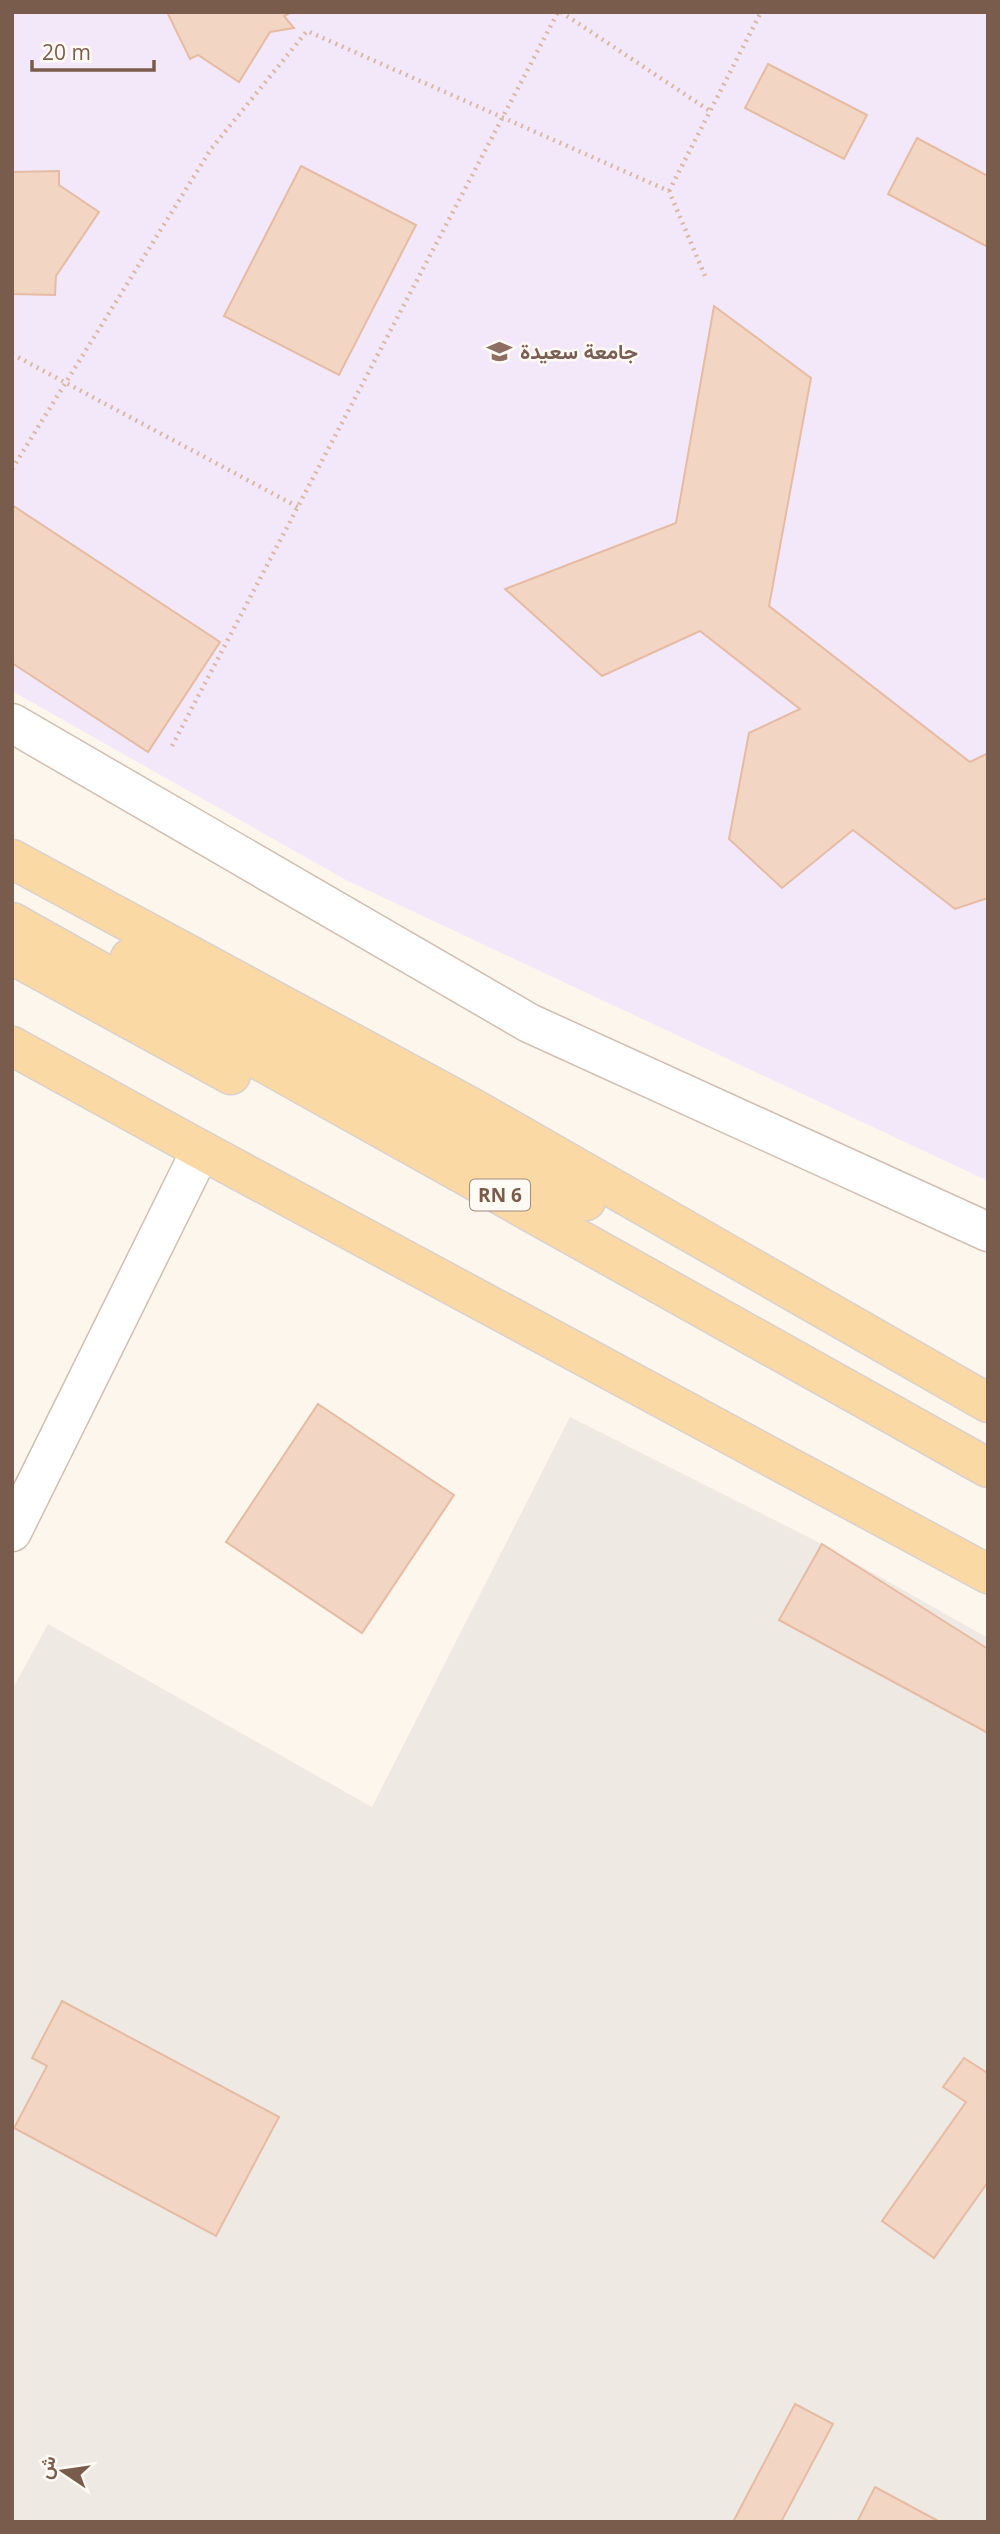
<svg xmlns="http://www.w3.org/2000/svg" width="1000" height="2534" font-family="'Open Sans',Vazirmatn,sans-serif">
<rect width="100%" height="100%" fill="#fdf6ec"/>
<path fill="#efe9e4" d="M570 1417 822 1544 988 1638V2522H12V1690L48 1624 372 1807Z"/>
<path fill="#f3e8fa" d="M12 12H988V1181L346 880 12 691Z"/>
<g fill="#f3d5c3" stroke="#e6bba3" stroke-width="2">
<path d="M167 12H292L284 16 294 28 270 32 239 82 198 55 190 59Z"/>
<path d="M768 64 867 115 844 159 745 108Z"/>
<path d="M917 138 988 176V247L888 194Z"/>
<path d="M301 166 416 225 339 375 224 316Z"/>
<path d="M59 171V185L99 212 56 276 55 295 12 294V172Z"/>
<path d="M714 306 811 378 769 606 970 762 988 753V898L955 909 853 830 782 888 729 839 749 733 800 709 700 631 602 676 505 589 676 523Z"/>
<path d="M12 505 220 642 148 752 12 663Z"/>
<path d="M318 1404 454 1495 362 1633 226 1542Z"/>
<path d="M822 1544 988 1649V1733L779 1620Z"/>
<path d="M62 2001 279 2117 216 2236 14 2128 47 2066 32 2058Z"/>
<path d="M964 2058 986 2072 988 2071V2182L934 2258 882 2221 966 2102 943 2087Z"/>
<path d="M795 2404 833 2424 781 2522H733Z"/>
<path d="M875 2487 940 2522H857Z"/>
</g>
<g fill="none" stroke-linecap="round" stroke-linejoin="round">
<defs>
<g id="minor">
<path d="M12 723 529 1023 988 1232"/>
<path d="M12 1532 201 1150"/>
</g>
<g id="major">
<path d="M12 859 471 1107 988 1403"/>
<path d="M12 922 988 1468"/>
<path d="M12 955 231 1075"/>
<path d="M130 958 494 1154 586 1201"/>
<path d="M12 1046 201 1150 988 1574"/>
</g>
</defs>
<use href="#minor" stroke="#d1beb0" stroke-width="41"/>
<use href="#major" stroke="#dad1cd" stroke-width="41"/>
<g stroke="#d9b8a5" stroke-width="4.5" stroke-dasharray="2 5" stroke-linecap="butt">
<path d="M561 12 710 111"/>
<path d="M669 191 761 12"/>
<path d="M12 354 298 507"/>
<path d="M12 469 211 149 307 31 669 191 705 276"/>
<path d="M172 746 558 12"/>
</g>
<use href="#minor" stroke="#fff" stroke-width="38"/>
<use href="#major" stroke="#fbd9a5" stroke-width="38"/>
</g>
<defs>
<symbol id="university-bare" viewBox="-9 -9 18 18"><path d="M0-5L7-2L0 1L-7-2ZM-4 1L0 2.5L4 1V4Q0 6-4 4Z" fill="#8d6e63" stroke="#fffaf3" stroke-width="2.5" paint-order="stroke"/></symbol>
</defs>
<g fill-rule="evenodd">
<use href="#university-bare" x="482" y="334" width="35" height="35"/>
</g>
<g text-anchor="middle" stroke-width="5" stroke-linejoin="round" paint-order="stroke">
<rect fill="#fffaf3" stroke="#a28b7f" stroke-width="2" x="470" y="1179.5" width="60" height="31" rx="5"/>
<g font-size="19" font-weight="bold" fill="#7a5c4d">
<text x="500" y="1202">RN 6</text>
</g>
<g font-size="21" font-weight="bold" fill="#785e54" stroke="#fffaf3" text-anchor="start">
<text x="520" y="359">جامعة سعيدة</text>
</g>
</g>
<rect width="1000" height="2534" fill="none" stroke="#7a5c4d" stroke-width="28"/>
<g transform="translate(63 2471) rotate(283)" stroke="#fffaf3" stroke-width="5" paint-order="stroke">
<path d="M0-5L12 26L0 18L-12 26Z" fill="#7a5c4d"/>
<text y="-10" font-size="19" font-weight="bold" text-anchor="middle" fill="#7a5c4d">ش</text>
</g>
<path d="M32 60v10h122v-10" fill="none" stroke="#7a5c4d" stroke-width="3.5"/>
<text x="42" y="60" font-size="21" fill="#7a5c4d" stroke="#fffaf3" stroke-width="5" paint-order="stroke">20 m</text>
</svg>
